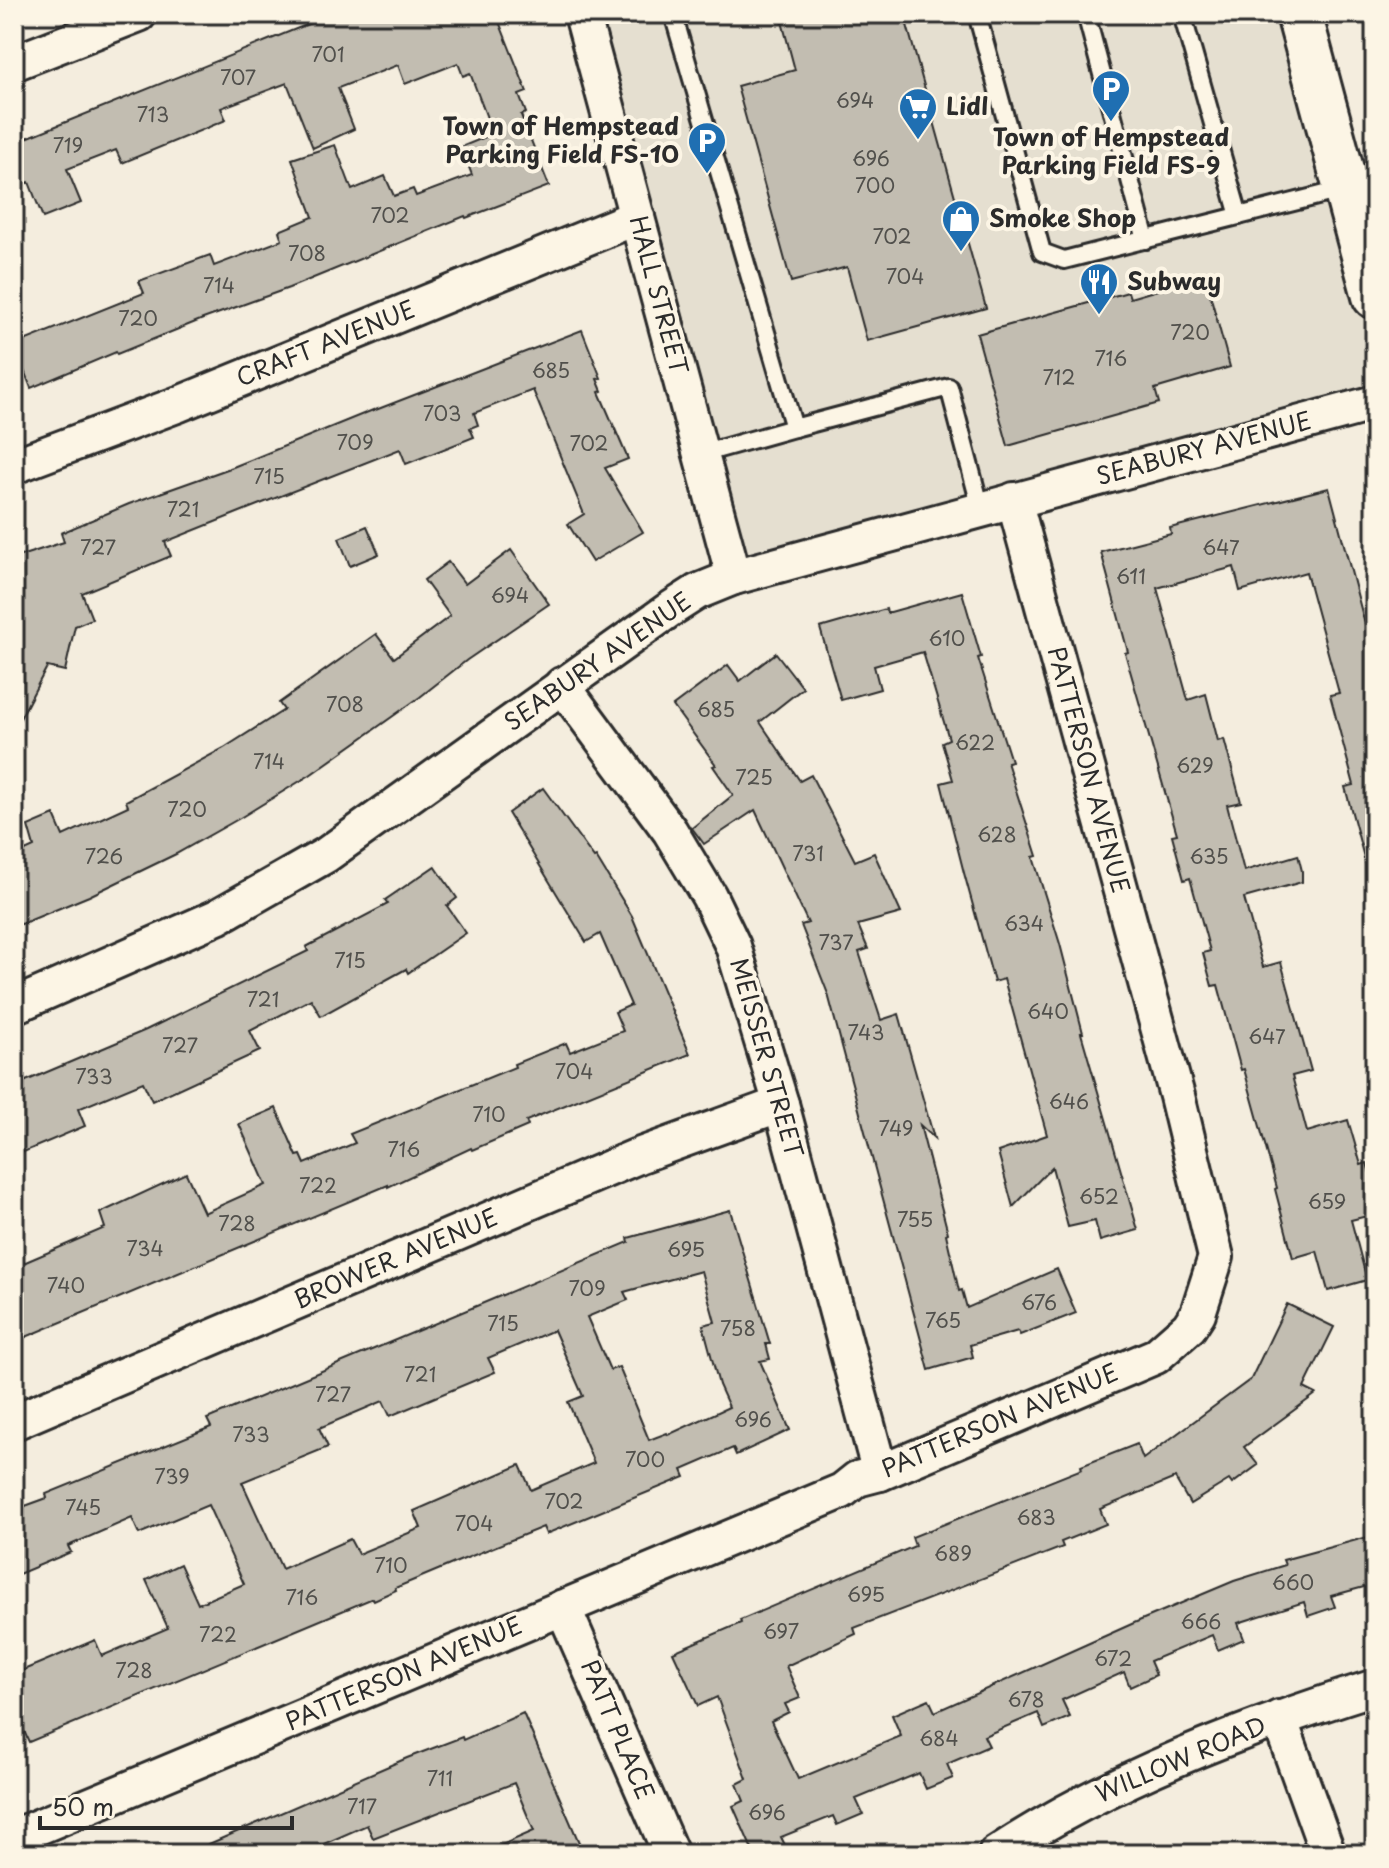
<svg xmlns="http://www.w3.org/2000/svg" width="1389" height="1868" font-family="'Playpen Sans',sans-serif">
<rect width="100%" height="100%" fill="#f4edde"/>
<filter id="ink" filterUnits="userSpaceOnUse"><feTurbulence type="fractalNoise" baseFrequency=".0125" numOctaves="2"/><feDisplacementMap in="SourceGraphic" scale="16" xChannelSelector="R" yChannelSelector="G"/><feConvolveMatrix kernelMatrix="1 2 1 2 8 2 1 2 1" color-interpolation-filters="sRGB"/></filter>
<g filter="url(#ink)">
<path fill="#e5dfd0" d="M582 14H1286L1375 341V403L734 577Z"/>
<g fill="#c2bdb1" stroke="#2b2b2b" stroke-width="2" fill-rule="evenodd">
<path d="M333 14H496L527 92 519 95 526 113 521 115 549 186 466 218 465 216 289 288 203 319 117 354 116 352 31 388 14 345 144 293 139 281 210 255 214 266 282 240 279 231 313 217 292 159 335 145 352 190 385 176 394 196 413 189 416 196 472 175 461 147 493 134 470 73 463 76 458 63 405 84 398 65 338 88 354 129 313 148 287 83 221 108 226 120 122 163 116 150 67 169 81 203 43 218 29 182 14 189V143Z"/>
<path d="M780 14H904L986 308 867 341 847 267 791 282 737 86 795 70Z"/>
<path d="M1205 276 1230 367 1155 389 1159 403 1008 446 977 334 1128 292 1130 298Z"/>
<path d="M582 330 601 378 597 379 602 391 599 392 628 459 605 468 643 532 592 562 568 524 584 514 533 390 474 413 478 425 470 428 474 437 406 464 400 449 250 508 165 542 171 556 82 593 92 619 75 626 65 671 47 667 14 730V558L64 542 61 533 129 504 233 467 373 410V411Z"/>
<path d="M1329 488 1375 662V864L1366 865 1345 787 1354 785 1330 695 1339 693 1306 572 1240 591 1234 567 1157 588 1188 700 1206 694 1218 741 1224 739 1241 802 1227 805 1244 871 1298 855 1302 871V882L1244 898 1263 967 1281 962 1311 1071 1292 1076 1307 1132 1348 1120 1361 1165 1367 1163 1375 1191V1214L1351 1220 1367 1280 1328 1291 1317 1251 1293 1258 1275 1189 1277 1188 1244 1069 1241 1070 1218 985 1212 986 1203 953 1210 951 1190 878 1184 880 1172 835 1177 834 1125 653 1128 652 1101 552 1171 534 1170 528Z"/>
<path d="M367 526 379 554 350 566 339 538Z"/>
<path d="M511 550 549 604 467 660 420 697 310 775 240 818 176 854 89 896 14 927V856L34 847 28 826 54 815 63 836 128 806 126 801 224 748 284 710 279 703 376 634 394 658 450 616 424 580 448 562 465 584Z"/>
<path d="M962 592 981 657 978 658 1011 761 1007 762 1037 856 1033 857 1060 944 1083 1033H1081L1138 1230 1100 1241 1095 1221 1068 1227 1052 1167 1013 1207 998 1152 1047 1135 1004 979 994 982 964 873 941 783 953 780 942 742 949 739 923 652 874 666 880 689 841 700 820 628 886 609 887 613Z"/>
<path d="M776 653 803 688 760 722 800 781 811 775 855 861 874 853 901 913 858 925 868 949 859 952 881 1020 899 1014 934 1138 920 1125 948 1233 946 1234 959 1291 962 1290 967 1308 1057 1269 1076 1313 1020 1335 1018 1331 970 1345 973 1357 929 1370 828 994 801 925 808 923 755 810 704 844 692 828 733 795 713 766 716 765 673 706 728 665 740 681Z"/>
<path d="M543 788 594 858 596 857 632 916 690 1054 526 1121 528 1126 472 1150 471 1148 388 1187V1185L14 1342V1267L105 1228 100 1213 186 1173 204 1213 266 1185 239 1124 276 1108 297 1156 301 1155 305 1164 355 1143 350 1134 515 1067 514 1064 566 1043 570 1052 623 1031 615 1012 631 1005 600 934 586 942 508 813Z"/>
<path d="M435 866 457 898 447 906 466 933 408 973 406 969 321 1016 311 999 250 1031 260 1051 152 1101 143 1082 78 1109 85 1126 14 1156V1086L146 1030 308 951 306 947 388 904 385 900Z"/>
<path d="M730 1210 770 1344H766L770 1359 760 1361 790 1430 736 1455 733 1448 682 1470 685 1477 546 1534 543 1527 457 1562 395 1588 396 1590 374 1600 373 1598 29 1742 14 1710V1674L95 1640 102 1656 168 1628 146 1580 180 1564 198 1604 244 1584 208 1505 139 1534 132 1518 68 1546 71 1552 14 1576V1510L47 1498 46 1494 211 1427 207 1419 629 1242 628 1238ZM701 1271 715 1322 703 1325 719 1385 729 1407 668 1435 667 1433 649 1440 619 1367 610 1370 587 1317 628 1300 624 1292ZM554 1330 583 1396 568 1402 594 1463 531 1490 520 1465 414 1511 421 1528 358 1554 350 1539 282 1569 242 1482 328 1447 319 1428 383 1401 390 1416 495 1372 488 1358Z"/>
<path d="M1287 1304 1334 1327 1304 1388 1316 1394 1244 1447 1258 1465 1232 1484 1229 1480 1190 1504 1175 1478 1100 1509 1106 1524 1061 1542 1063 1547 854 1628 856 1634 786 1666 800 1698 785 1704 789 1712 771 1721 798 1779 901 1736 892 1715 929 1699 935 1712 1134 1623 1234 1581 1285 1565 1283 1560 1375 1535V1584L1331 1596 1335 1607 1308 1616 1304 1602 1238 1623 1244 1639 1218 1650 1212 1635 1150 1661 1156 1675 1130 1687 1124 1672 1062 1700 1070 1717 1044 1728 1038 1713 984 1736 989 1746 947 1764 953 1778 926 1789 919 1773 856 1799 863 1814 837 1825 833 1816 781 1837 786 1847 769 1854H754L733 1806 744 1801 737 1784 747 1779 717 1697 698 1706 673 1652 741 1623 740 1620 915 1546 912 1537 1082 1469 1081 1466 1137 1444 1143 1459 1251 1379Z"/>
<path d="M523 1713 584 1854H481L534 1831 514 1783 373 1838 367 1825 301 1854H186L407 1758 462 1737 463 1740Z"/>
</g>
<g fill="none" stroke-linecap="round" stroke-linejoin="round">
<defs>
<g id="lane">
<path d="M673 14 794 428 701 454"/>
<path d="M977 14 1042 252 1064 260 1345 189"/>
<path d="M1086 14 1146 240"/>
<path d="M1182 14 1239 216"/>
<path d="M794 428 949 387 981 509"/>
</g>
<g id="street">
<path d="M582 14 734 577"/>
<path d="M14 63 139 14"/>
<path d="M14 466 179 404 637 217"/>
<path d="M562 685 670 831 709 896 733 946 781 1104 880 1473"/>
<path d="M14 1006 217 917 326 855 669 610 697 592 734 577 1375 403"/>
<path d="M14 1422 638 1156 781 1104"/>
<path d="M563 1607 671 1854"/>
<path d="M1279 1718 1328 1854"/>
<path d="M14 1837 842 1491 857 1479 880 1473 1156 1356 1189 1327 1198 1313 1216 1257 1177 1096 1014 500"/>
<path d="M996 1854C1112 1778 1244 1728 1375 1687"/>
</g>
<path id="secondary" d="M1299 14 1375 296"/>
</defs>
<use href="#lane" stroke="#2b2b2b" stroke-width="22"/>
<use href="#street" stroke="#2b2b2b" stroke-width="40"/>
<use href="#secondary" stroke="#2b2b2b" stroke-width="50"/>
<use href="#lane" stroke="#fcf5e5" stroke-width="16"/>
<use href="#street" stroke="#fcf5e5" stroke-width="34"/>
<use href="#secondary" stroke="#fcf5e5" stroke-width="44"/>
</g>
</g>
<defs>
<symbol id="parking-pin" viewBox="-11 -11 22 30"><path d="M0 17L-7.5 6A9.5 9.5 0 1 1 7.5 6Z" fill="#1f6fb2" stroke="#fcf5e5"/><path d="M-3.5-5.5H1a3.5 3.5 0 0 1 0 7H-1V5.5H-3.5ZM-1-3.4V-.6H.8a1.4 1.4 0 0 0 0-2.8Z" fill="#fff"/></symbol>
<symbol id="supermarket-pin" viewBox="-11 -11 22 30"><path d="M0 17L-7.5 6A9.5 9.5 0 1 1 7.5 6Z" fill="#1f6fb2" stroke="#fcf5e5"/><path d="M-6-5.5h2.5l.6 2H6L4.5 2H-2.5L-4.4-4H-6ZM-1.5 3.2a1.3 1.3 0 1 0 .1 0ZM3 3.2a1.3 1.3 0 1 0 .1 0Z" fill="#fff"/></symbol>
<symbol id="shop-pin" viewBox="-11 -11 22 30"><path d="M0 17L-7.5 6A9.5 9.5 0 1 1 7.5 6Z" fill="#1f6fb2" stroke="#fcf5e5"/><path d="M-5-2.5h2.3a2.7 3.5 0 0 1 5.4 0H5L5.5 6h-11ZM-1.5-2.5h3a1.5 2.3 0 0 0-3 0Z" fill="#fff"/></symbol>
<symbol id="restaurant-pin" viewBox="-11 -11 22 30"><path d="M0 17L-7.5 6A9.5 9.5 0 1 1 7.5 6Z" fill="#1f6fb2" stroke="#fcf5e5"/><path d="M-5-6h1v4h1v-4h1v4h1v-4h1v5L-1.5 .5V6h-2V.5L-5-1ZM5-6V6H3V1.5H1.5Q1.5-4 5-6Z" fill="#fff"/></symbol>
</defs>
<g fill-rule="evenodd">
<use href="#parking-pin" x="1089" y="67" width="44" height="60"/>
<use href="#supermarket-pin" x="896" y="85" width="44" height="60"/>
<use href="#parking-pin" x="685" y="119" width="44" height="60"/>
<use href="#shop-pin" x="939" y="197" width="44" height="60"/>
<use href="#restaurant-pin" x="1077" y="260" width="44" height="60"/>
</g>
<g text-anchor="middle" stroke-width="8" stroke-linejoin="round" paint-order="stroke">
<g font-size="20" fill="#51504c">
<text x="328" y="62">701</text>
<text x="238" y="85">707</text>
<text x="855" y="108">694</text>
<text x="153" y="122">713</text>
<text x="68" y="153">719</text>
<text x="871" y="166">696</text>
<text x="875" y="193">700</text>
<text x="390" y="223">702</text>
<text x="892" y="244">702</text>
<text x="307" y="261">708</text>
<text x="905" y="284">704</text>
<text x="219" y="293">714</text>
<text x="138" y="326">720</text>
<text x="1190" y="340">720</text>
<text x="1111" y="366">716</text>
<text x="551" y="378">685</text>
<text x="1059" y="385">712</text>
<text x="442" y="421">703</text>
<text x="355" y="450">709</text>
<text x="589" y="451">702</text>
<text x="269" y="484">715</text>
<text x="183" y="517">721</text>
<text x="98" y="555">727</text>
<text x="1221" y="555">647</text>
<text x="1131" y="584">611</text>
<text x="510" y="603">694</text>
<text x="947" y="646">610</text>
<text x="345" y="712">708</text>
<text x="716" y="717">685</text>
<text x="975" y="750">622</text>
<text x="269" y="769">714</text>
<text x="1195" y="773">629</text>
<text x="754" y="785">725</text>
<text x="187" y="817">720</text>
<text x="997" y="842">628</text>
<text x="808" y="861">731</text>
<text x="104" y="864">726</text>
<text x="1209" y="864">635</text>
<text x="1024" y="931">634</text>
<text x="836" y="950">737</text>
<text x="350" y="968">715</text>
<text x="263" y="1007">721</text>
<text x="1048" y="1019">640</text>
<text x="866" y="1040">743</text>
<text x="1267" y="1044">647</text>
<text x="180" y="1053">727</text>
<text x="574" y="1079">704</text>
<text x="94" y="1084">733</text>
<text x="1069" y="1109">646</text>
<text x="489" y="1122">710</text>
<text x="896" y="1136">749</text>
<text x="404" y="1157">716</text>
<text x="318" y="1193">722</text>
<text x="1099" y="1204">652</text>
<text x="1327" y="1209">659</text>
<text x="915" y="1227">755</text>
<text x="237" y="1231">728</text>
<text x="145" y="1256">734</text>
<text x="686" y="1257">695</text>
<text x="66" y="1293">740</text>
<text x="587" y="1296">709</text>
<text x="1039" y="1310">676</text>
<text x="943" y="1328">765</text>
<text x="503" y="1331">715</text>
<text x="738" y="1336">758</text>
<text x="420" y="1382">721</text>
<text x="333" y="1402">727</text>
<text x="753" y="1427">696</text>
<text x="251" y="1442">733</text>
<text x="645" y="1467">700</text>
<text x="172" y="1484">739</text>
<text x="564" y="1509">702</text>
<text x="83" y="1515">745</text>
<text x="1036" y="1525">683</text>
<text x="474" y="1531">704</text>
<text x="953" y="1561">689</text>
<text x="391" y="1573">710</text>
<text x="1293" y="1590">660</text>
<text x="866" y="1602">695</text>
<text x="302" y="1605">716</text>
<text x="1201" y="1629">666</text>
<text x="781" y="1639">697</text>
<text x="218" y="1642">722</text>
<text x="1113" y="1666">672</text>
<text x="134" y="1678">728</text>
<text x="1026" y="1707">678</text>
<text x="939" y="1746">684</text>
<text x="440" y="1786">711</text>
<text x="362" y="1814">717</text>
<text x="767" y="1820">696</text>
</g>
<g font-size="24" font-weight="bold" fill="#2b2b2b" stroke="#fcf5e5" text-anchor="start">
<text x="946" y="115">Lidl</text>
<text x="679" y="135" text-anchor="end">Town of Hempstead<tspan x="679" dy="28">Parking Field FS-10</tspan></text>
<text x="1111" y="146" text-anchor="middle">Town of Hempstead<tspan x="1111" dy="28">Parking Field FS-9</tspan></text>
<text x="989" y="227">Smoke Shop</text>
<text x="1127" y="290">Subway</text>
</g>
<g font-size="24" fill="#2b2b2b" stroke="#fcf5e5">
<text transform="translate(658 295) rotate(75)" y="8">HALL STREET</text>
<text transform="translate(326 344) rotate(-22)" y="8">CRAFT AVENUE</text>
<text transform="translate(1204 449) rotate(-15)" y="8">SEABURY AVENUE</text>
<text transform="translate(598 662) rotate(-35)" y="8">SEABURY AVENUE</text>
<text transform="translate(1088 770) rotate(75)" y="8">PATTERSON AVENUE</text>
<text transform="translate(766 1058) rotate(74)" y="8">MEISSER STREET</text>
<text transform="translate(396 1259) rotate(-23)" y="8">BROWER AVENUE</text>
<text transform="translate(1000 1421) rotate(-23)" y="8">PATTERSON AVENUE</text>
<text transform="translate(404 1674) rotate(-23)" y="8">PATTERSON AVENUE</text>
<text transform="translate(617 1730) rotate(67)" y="8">PATT PLACE</text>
<text transform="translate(1181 1760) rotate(-23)" y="8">WILLOW ROAD</text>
</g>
</g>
<rect width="1389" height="1868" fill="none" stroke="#fcf5e5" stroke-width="48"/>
<rect x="24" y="24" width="1341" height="1820" fill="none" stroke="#2b2b2b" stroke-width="3" filter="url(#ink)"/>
<path d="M40 1816v12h252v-12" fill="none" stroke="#2b2b2b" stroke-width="4"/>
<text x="52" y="1816" font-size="24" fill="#2b2b2b" stroke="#fcf5e5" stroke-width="6" paint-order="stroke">50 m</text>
</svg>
